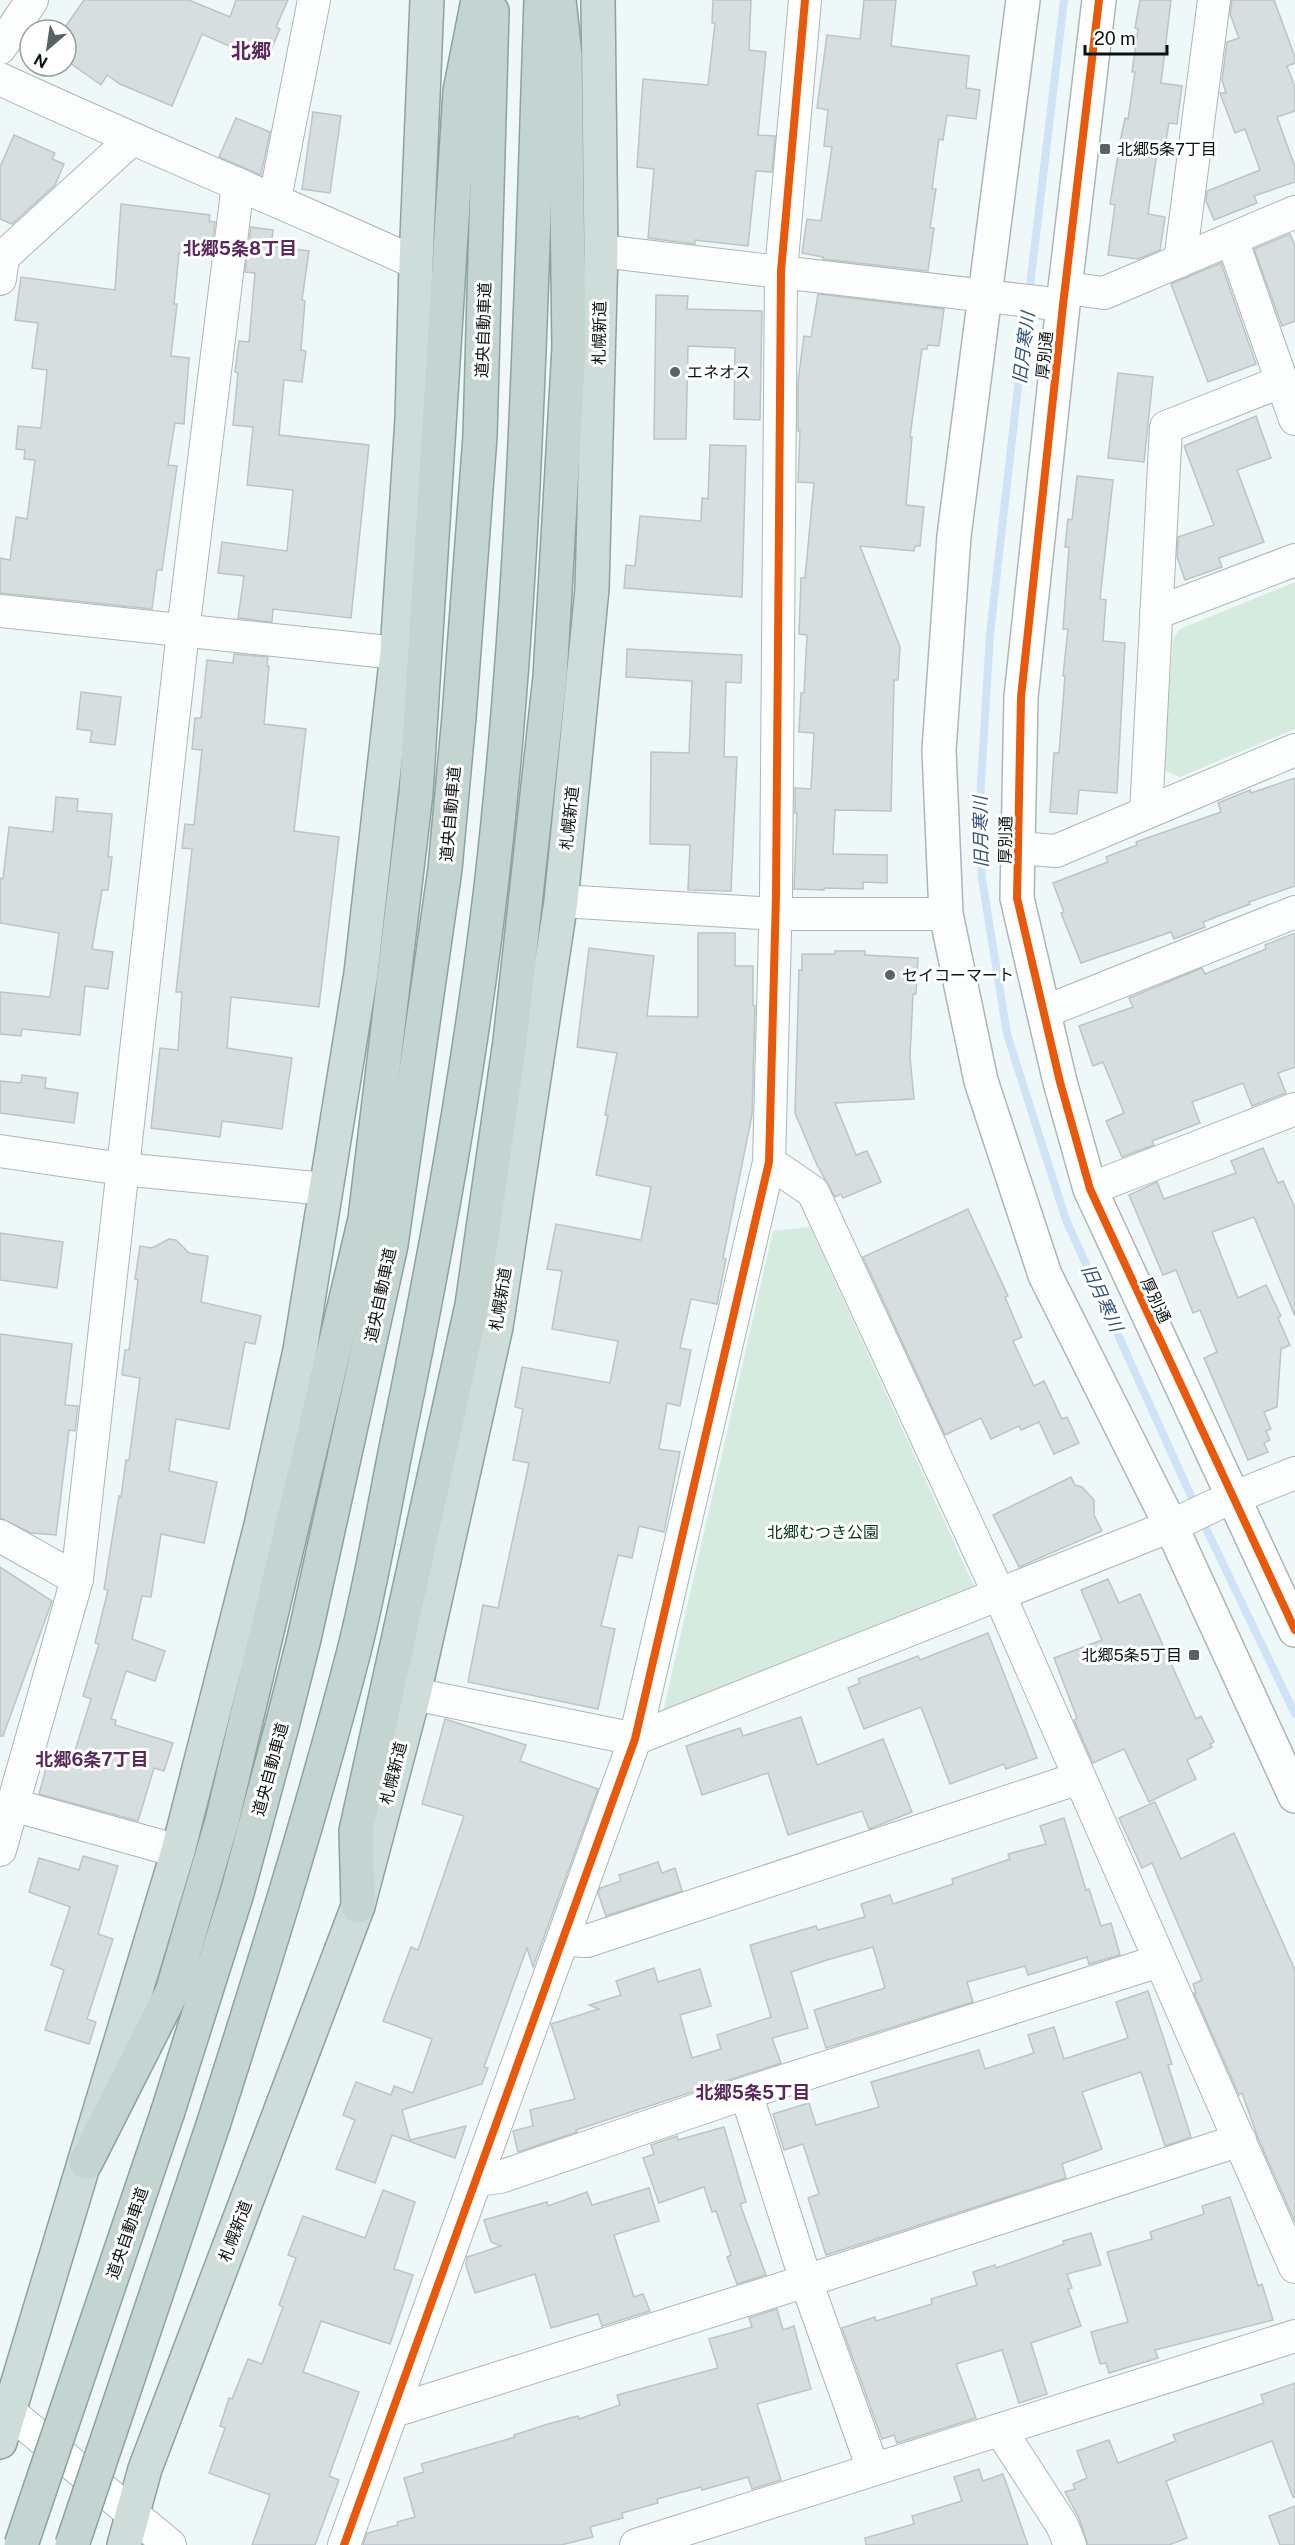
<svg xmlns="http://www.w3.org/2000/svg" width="1295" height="2545" font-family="'Public Sans','Noto Sans JP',sans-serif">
<rect width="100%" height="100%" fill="#eef8f9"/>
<g fill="#d6ebdf">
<path d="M1295 582V729L1180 777 1163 770 1173 639 1180 629Z"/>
<path d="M810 1227 974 1586 966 1600 662 1716 773 1231Z"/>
</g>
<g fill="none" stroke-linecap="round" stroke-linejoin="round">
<g stroke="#cfe3f6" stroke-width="8">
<path d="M1029 294 1064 0"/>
<path d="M1027 307 990 634 979 815 982 879 1007 1034 1066 1220 1196 1507"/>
<path d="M1201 1518 1295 1714"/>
</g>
</g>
<g fill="#d6dee0" stroke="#bbc4c6" stroke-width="1.5">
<path d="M84 0H189L230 17 236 0H288L276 27 280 29 266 62 202 34 172 106 120 84 107 75 101 85 66 60V30H63Z"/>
<path d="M713 0H751L749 50 766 52 758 135 775 136 772 172 756 171 748 246 695 240V244L648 238 654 169 637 167 643 79 708 85 715 23H712Z"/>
<path d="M864 0H896L891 46 969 56 966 88 980 90 976 119 947 115 943 140 939 139 932 189H936L930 228H934L928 271 823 259V257L802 253 807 219 821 221 832 147 824 146 828 110 817 108 827 35 860 39Z"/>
<path d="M1140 0H1171L1161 83 1182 86 1177 124 1169 123 1165 146 1158 145 1148 214 1165 217 1160 250 1138 259 1108 255 1115 205 1110 204 1120 142 1125 118 1128 119 1135 72H1132L1138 29 1135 28Z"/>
<path d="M1232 0H1274L1295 57V63L1287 66 1295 87V111L1277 117 1295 167V182L1254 196 1257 203 1214 220 1206 201 1207 191 1260 170 1245 129 1235 133 1220 93H1226L1222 80 1227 42 1239 38 1230 14Z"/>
<path d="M313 112 341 116 330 193 302 189Z"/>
<path d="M236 118 270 132 261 175 219 157Z"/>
<path d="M14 135 55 153 52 159 64 164 55 185 12 224 0 219V167Z"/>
<path d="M121 204 210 215 209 221 215 222 211 256 179 253 174 304H177L171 356 189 358 184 424 175 423 168 465 177 466 162 570H157L152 609 0 593V558L10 560 16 517 27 519 35 460 24 459 25 450 16 449 18 426 41 428 47 370 32 368 38 323 15 320 21 277 115 290Z"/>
<path d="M251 227 273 230 271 246 309 251 302 300 305 301 301 350 306 351 302 382 284 380 279 435 369 445 351 618 273 609 272 622 238 618 244 576 218 573 222 542 287 551 293 490 247 485 253 427 233 425 238 373 235 372 239 341 249 342 255 273 245 272Z"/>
<path d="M1290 234 1295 246V321L1282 326 1254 249Z"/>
<path d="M1221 263 1256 364 1208 382 1171 284Z"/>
<path d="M818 294 944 309 939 346 928 345 927 349H922L910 437H912L906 505 924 507 920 546H915L914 551 860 546 900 647 898 680H894L891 811 835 810 833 854 887 855V883L863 882V889L824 888V890L794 889 797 813H795V788L811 789 814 733 799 732 801 693H804L807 635 799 634 801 578H805L814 483 798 482 800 431H798V381L804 336 811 337Z"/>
<path d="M656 295 688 296 687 309 762 311 760 420 734 419 735 348 688 346 686 439H654Z"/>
<path d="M1118 373 1153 377 1144 462 1108 458Z"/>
<path d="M1256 416 1271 458 1237 470 1264 542 1219 558 1222 567 1185 580 1177 557 1178 537 1214 525 1184 446Z"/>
<path d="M710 445 746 446 742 597 624 588 626 565 635 566 640 516 701 521 702 498 708 499Z"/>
<path d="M1077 476 1113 480 1100 599 1106 600 1103 641 1125 643 1117 793 1079 790 1077 814 1050 812 1054 753H1059L1065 676H1063L1068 629H1063L1069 547H1065L1068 519 1072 520Z"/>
<path d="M627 649 742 655 741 683 726 682 724 757H737L731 891 688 890 690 845 650 844 651 752 689 753 692 681 626 677Z"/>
<path d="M234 654 268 657 267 666H269L264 724 306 729 294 831 339 837 319 1007 231 997 227 1048 292 1058 282 1129 222 1121 220 1137 151 1128 160 1048 178 1050 182 992H176L192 849 182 848 185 824 194 825 202 750 192 749 195 718H201L207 660 233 663Z"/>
<path d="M81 692 121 697 115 745 90 742 92 731 77 729Z"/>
<path d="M1295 778V886L1249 902 1250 904 1203 922 1205 927 1174 939 1171 932 1081 963 1061 913 1064 912 1053 883 1108 862 1106 857 1137 845 1136 842 1221 812 1218 803 1250 790 1251 793Z"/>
<path d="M56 797 78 799 77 811 112 814 108 857H112L108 890H102L92 949 113 952 108 989 85 986 80 1035 22 1029 21 1036 0 1034V992L50 997 59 933 0 923V878L3 879 9 827 53 832Z"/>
<path d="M698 933H735V966H753V1005L755 1006 752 1115 723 1258 726 1259 717 1304 691 1299 680 1348 691 1350 680 1406 667 1403 659 1449 680 1452 664 1532 639 1526 632 1558 618 1555 601 1626 615 1629 598 1709 468 1682 483 1605 498 1608 529 1463 513 1460 523 1409 515 1407 522 1367 610 1383 618 1341 552 1329 562 1271 547 1269 556 1224 641 1240 651 1187 596 1175 608 1115H605L617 1053 577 1047 589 948 654 956 647 1016 698 1017Z"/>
<path d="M1295 933V1067L1278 1073 1286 1093 1252 1106 1243 1083 1192 1102 1200 1123 1152 1141 1154 1145 1122 1157 1106 1121 1124 1113 1103 1062 1093 1066 1079 1026 1133 1007 1129 998 1202 968 1205 974 1266 949 1265 945Z"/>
<path d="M835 951H865V955L918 958 916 994H913L910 1057 914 1099 835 1103 856 1155 867 1151 881 1182 843 1198 841 1194 835 1197 817 1165 795 1113 799 970H802V954H835Z"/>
<path d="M22 1075 46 1078 45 1088 78 1093 74 1123 0 1113V1081L21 1083Z"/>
<path d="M1263 1148 1278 1183 1283 1181 1295 1208V1316L1254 1217 1212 1232 1238 1298 1266 1285 1281 1316 1278 1318 1290 1345 1281 1349 1277 1407 1264 1412 1271 1429 1266 1431 1270 1440 1264 1443 1268 1452 1248 1460 1204 1358 1217 1352 1200 1310 1193 1313 1176 1270 1163 1275 1129 1195 1157 1182 1164 1199 1236 1173 1231 1161Z"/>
<path d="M968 1209 1008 1296 1005 1297 1022 1337 1013 1341 1034 1386 1044 1381 1062 1419 1067 1417 1079 1443 1054 1454 1039 1422 1021 1430 1019 1426 991 1439 981 1418 945 1435 863 1257Z"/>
<path d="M0 1233 63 1242 57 1288 0 1280Z"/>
<path d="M169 1239 176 1240 189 1253 208 1256 201 1302 261 1316 255 1344 245 1342 229 1429 176 1419 169 1471 217 1482 204 1543 161 1534 151 1597 142 1596 132 1639 165 1651 155 1681 126 1671 111 1719 116 1720 115 1725 173 1743 164 1771 154 1768 138 1821 39 1794 48 1761 70 1767 91 1699 83 1696 99 1644 95 1643 108 1590 104 1589 119 1496 121 1497 126 1460H129L140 1378 122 1375 125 1350H129L138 1280 135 1279 140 1246 152 1248Z"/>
<path d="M0 1334 72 1344 65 1405 78 1406 75 1431 69 1430 56 1535 31 1533 0 1518Z"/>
<path d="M1071 1477 1075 1485 1082 1487 1094 1500V1515L1102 1531 1019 1567 993 1515Z"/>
<path d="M0 1567 52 1601 3 1736H0Z"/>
<path d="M1108 1579 1119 1603 1140 1594 1196 1719 1201 1716 1214 1742 1210 1744 1212 1747 1187 1760 1196 1779 1149 1802 1124 1749 1093 1763 1074 1720 1077 1718 1054 1658 1102 1640 1081 1590Z"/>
<path d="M988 1633 1037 1758 1006 1769 1004 1764 950 1784 921 1707 864 1729 848 1688 860 1683 858 1679 918 1656 920 1660Z"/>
<path d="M801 1717 817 1765 883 1739 912 1812 869 1829 862 1811 788 1835 768 1773 702 1795 686 1746 740 1728 743 1736Z"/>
<path d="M445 1719 526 1745 520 1761 598 1789 533 1967 527 1948 484 2067 488 2068 482 2084 402 2110 410 2140 466 2126 455 2158 392 2135 375 2183 336 2169 355 2120 343 2115 356 2082 391 2095 394 2086 413 2093 432 2039 383 2021 411 1947 418 1950 464 1816 422 1804Z"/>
<path d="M1155 1802 1181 1859 1234 1833 1295 1970V2222L1258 2138 1242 2093 1239 2095 1194 1993H1196L1193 1984 1202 1980 1152 1863 1142 1868 1119 1818Z"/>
<path d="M1064 1818 1086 1890 1089 1889 1101 1926 1111 1923 1120 1955 1089 1964 1087 1957 1028 1975 1025 1966 967 1982 973 2002 826 2048 814 2010 885 1988 873 1947 827 1960 791 1972 808 2028 772 2038 781 2063 576 2130 577 2132 518 2152 513 2131 533 2126 530 2110 575 2099 551 2024 599 2009 589 2005 621 1995 616 1981 654 1968 658 1982 700 1969 711 2006 680 2015 692 2058 721 2049 717 2035 771 2017 750 1945 816 1926 818 1930 865 1917 861 1904 890 1895 893 1904 953 1884 952 1879 1010 1859 1008 1854 1046 1844 1040 1826Z"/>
<path d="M83 1856 118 1866 98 1934 113 1939 87 2019 96 2022 89 2044 45 2030 64 1970 51 1965 70 1907 29 1892 39 1858 79 1870Z"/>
<path d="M658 1862 662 1873 675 1868 682 1891 606 1916 598 1893 600 1888 621 1881 619 1875Z"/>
<path d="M1148 1991 1172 2064 1168 2065 1191 2137 1165 2146 1141 2072 1082 2092 1102 2149 1062 2164 1066 2178 826 2255 808 2198 819 2194 803 2144 784 2150 773 2114 809 2103 816 2125 879 2107 871 2082 979 2050 985 2069 1034 2053 1028 2035 1054 2027 1064 2059 1128 2038 1116 2002Z"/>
<path d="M724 2127 746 2202 740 2204 766 2275 737 2284 727 2257 731 2255 716 2211 712 2212 704 2187 659 2203 643 2158 654 2154 651 2145 677 2136 678 2140Z"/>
<path d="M649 2188 659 2221 614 2235 634 2297 643 2294 650 2311 602 2326 598 2314 551 2328 535 2274 475 2293 466 2266 467 2257 501 2246 491 2242 484 2220 547 2202 548 2206 587 2192 592 2205Z"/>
<path d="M383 2190 415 2202 394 2269 413 2275 390 2344 321 2321 303 2372 359 2392 329 2476 339 2480 315 2545H252L270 2495 209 2473 225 2428 220 2426 229 2398 232 2399 248 2359 262 2364 283 2307 279 2305 296 2258 288 2255 303 2216 365 2238Z"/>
<path d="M1230 2197 1258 2286 1262 2284 1273 2320 1155 2350 1158 2358 1109 2373 1106 2363 1100 2364 1091 2332 1128 2322 1107 2252 1152 2239 1150 2232 1204 2214 1202 2206Z"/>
<path d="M1091 2233 1101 2265 1067 2274 1072 2288 1068 2289 1081 2326 1031 2343 1047 2394 1019 2403 1002 2350 956 2364 976 2418 897 2443 894 2435 882 2439 842 2328 875 2317 876 2321 932 2304 931 2299 977 2285 973 2272 995 2265 996 2268 1064 2244 1063 2241Z"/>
<path d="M777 2309 783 2330 794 2326 811 2389 757 2404 781 2480 752 2489 748 2477 702 2490 701 2487 657 2499 658 2503 622 2513 623 2518 590 2527 593 2537 561 2545H363L367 2533 398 2525 397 2522 415 2517 404 2478 424 2472 421 2464 515 2437 514 2435 548 2424 578 2416 579 2419 620 2405 617 2395 718 2368 709 2339 752 2327 749 2318Z"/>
<path d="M1295 2383V2497H1293L1272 2441 1166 2481 1187 2538 1169 2545H1088L1079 2518 1065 2492 1075 2489 1073 2484 1087 2478 1077 2451 1109 2440 1118 2463 1176 2441 1173 2435 1264 2403 1261 2395Z"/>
<path d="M979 2469 983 2481 1003 2474 1028 2545H866L865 2538 914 2524 912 2516 962 2501 954 2477Z"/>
<path d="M1295 2506V2545H1280L1269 2516Z"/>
</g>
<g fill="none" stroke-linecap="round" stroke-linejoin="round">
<defs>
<g id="minor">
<path d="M0 48 32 0"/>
<path d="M0 79C138 143 278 200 416 263"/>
<path d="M275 199 314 0"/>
<path d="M1232 239 1295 419"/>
<path d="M601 251 1063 305"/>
<path d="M1180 261 1214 0"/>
<path d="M0 279 3 257 131 140"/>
<path d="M1065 288 1104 293 1295 212"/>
<path d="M0 611 397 653"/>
<path d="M1156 613 1295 560"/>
<path d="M1146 813 1166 427 1280 382"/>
<path d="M1018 848 1056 851 1295 750"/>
<path d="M561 901 776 914H946"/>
<path d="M1044 1012 1295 912"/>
<path d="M0 1151 122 1169 325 1189"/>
<path d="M769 1162 813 1192 999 1594 1295 2267"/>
<path d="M1090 1189 1295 1109"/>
<path d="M0 1536 77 1579"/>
<path d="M414 1694 635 1739 1171 1526 1215 1505 1295 1473"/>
<path d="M13 1805 178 1851"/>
<path d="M0 1850 77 1579 183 631 238 184"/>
<path d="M564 1940 587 1941 1079 1778"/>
<path d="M746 2093 806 2281 873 2469"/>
<path d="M476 2180 500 2177 746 2093 1159 1961"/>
<path d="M0 2404 170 2545"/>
<path d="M394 2411 806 2281 1240 2140"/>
<path d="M1001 2431 1062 2525 1070 2545"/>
<path d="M344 2545 635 1739 769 1162 776 895 781 271 805 0"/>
<path d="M636 2545 1295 2336"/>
</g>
<g id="tertiary">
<path d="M1023 0 954 536 939 750 946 914 981 1081 1045 1275 1171 1526 1295 1796"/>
<path d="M1099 0 1063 305 1021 697 1017 898 1060 1082 1090 1189 1295 1630"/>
</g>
<g id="trunk">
<path d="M0 2442 178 1851 261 1525 300 1350 361 973 397 653 412 419 416 263 427 0"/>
<path d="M124 2545 145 2469 358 1906 414 1694 496 1327 561 901 592 589 601 251 598 0"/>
</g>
<g id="motorway">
<path d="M358 1906 356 1831 472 1305 510 1041 550 677 569 348 565 55 559 0"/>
<path d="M168 2111 237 1893 283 1722 304 1639 391 1245 445 869 459 717 480 436 492 11"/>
<path d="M214 2122C263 1968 312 1812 353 1655 371 1585 383 1513 397 1443 435 1259 469 1074 491 887 525 593 531 296 541 0"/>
<path d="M86 2162 172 1992 222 1821 365 1219 416 793 460 91 478 0"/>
</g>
</defs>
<use href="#minor" stroke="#adb6b6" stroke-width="34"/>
<use href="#tertiary" stroke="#adb6b6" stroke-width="36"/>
<use href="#trunk" stroke="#8ca29f" stroke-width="36"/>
<use href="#motorway" stroke="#8ca29f" stroke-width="36"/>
<use href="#minor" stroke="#fcfefe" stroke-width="32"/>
<use href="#tertiary" stroke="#fcfefe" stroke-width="33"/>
<use href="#trunk" stroke="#cedcda" stroke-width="33"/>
<use href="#motorway" stroke="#c3d4d1" stroke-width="33"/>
<defs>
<g id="motorway-bridge">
<path d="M21 2545 168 2111"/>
<path d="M72 2545 214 2122"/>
</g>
</defs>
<use href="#motorway-bridge" stroke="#8ca29f" stroke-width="36" stroke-linecap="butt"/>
<use href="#motorway-bridge" stroke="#c3d4d1" stroke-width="33"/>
<defs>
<g id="cycleway">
<path d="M1099 0 1063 305 1021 697 1017 898 1060 1082 1090 1189 1295 1630"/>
<path d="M344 2545 635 1739 769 1162 776 895 781 271 805 0"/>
</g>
</defs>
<use href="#cycleway" stroke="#fff" stroke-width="11"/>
<use href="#cycleway" stroke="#e8590c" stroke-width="8"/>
</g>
<g fill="#596264" stroke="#fff" stroke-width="2">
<rect x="1099" y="143" width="12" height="12" rx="3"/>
<circle cx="675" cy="372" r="6"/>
<circle cx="890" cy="975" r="6"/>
<rect x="1188" y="1649" width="12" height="12" rx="3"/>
</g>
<g text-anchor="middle" stroke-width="6" stroke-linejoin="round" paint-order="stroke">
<g font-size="16" fill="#091213" stroke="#fff" text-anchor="start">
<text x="1117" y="155">北郷5条7丁目</text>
<text x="687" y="378">エネオス</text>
<text x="902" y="981">セイコーマート</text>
<text x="1182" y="1661" text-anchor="end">北郷5条5丁目</text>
</g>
<g font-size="16" fill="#091213" stroke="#fff">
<text transform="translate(483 330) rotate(-88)" y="6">道央自動車道</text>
<text transform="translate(599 333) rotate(-89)" y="6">札幌新道</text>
<text transform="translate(1044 355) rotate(-84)" y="6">厚別通</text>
<text transform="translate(450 814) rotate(-85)" y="6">道央自動車道</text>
<text transform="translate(569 818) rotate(-84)" y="6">札幌新道</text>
<text transform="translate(1005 840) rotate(-89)" y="6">厚別通</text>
<text transform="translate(380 1295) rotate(-78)" y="6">道央自動車道</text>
<text transform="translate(500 1299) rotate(-81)" y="6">札幌新道</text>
<text transform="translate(1156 1300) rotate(65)" y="6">厚別通</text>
<text transform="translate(270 1769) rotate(-75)" y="6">道央自動車道</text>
<text transform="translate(393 1773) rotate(-76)" y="6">札幌新道</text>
<text transform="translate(235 2231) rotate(-69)" y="6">札幌新道</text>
<text transform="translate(127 2233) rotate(-71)" y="6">道央自動車道</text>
</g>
<g font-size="16" fill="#023719" stroke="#fff">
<text x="823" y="1538">北郷むつき公園</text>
</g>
<g font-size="18" font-weight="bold" fill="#5a295b" stroke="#fff">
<text x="240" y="255">北郷5条8丁目</text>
<text x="92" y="1766">北郷6条7丁目</text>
<text x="753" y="2099">北郷5条5丁目</text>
</g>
<g font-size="18" font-style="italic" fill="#31547a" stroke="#fff">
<text transform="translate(1024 348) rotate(-83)" y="6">旧月寒川</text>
<text transform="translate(981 832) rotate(-91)" y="6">旧月寒川</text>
<text transform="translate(1102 1298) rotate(65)" y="6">旧月寒川</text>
</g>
<g font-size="20" font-weight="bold" fill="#5a295b" stroke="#fff">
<text x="251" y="58">北郷</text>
</g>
</g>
<g transform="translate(48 48) rotate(209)"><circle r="28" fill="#ffffff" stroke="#9da0a1" stroke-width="1.5"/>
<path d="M0-4.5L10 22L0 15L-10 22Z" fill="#596264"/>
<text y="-9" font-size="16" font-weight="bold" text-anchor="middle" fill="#091213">N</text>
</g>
<path d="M1085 45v9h82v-9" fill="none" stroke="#091213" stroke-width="3"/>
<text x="1094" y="45" font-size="18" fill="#091213" stroke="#ffffff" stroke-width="4.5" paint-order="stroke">20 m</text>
</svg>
